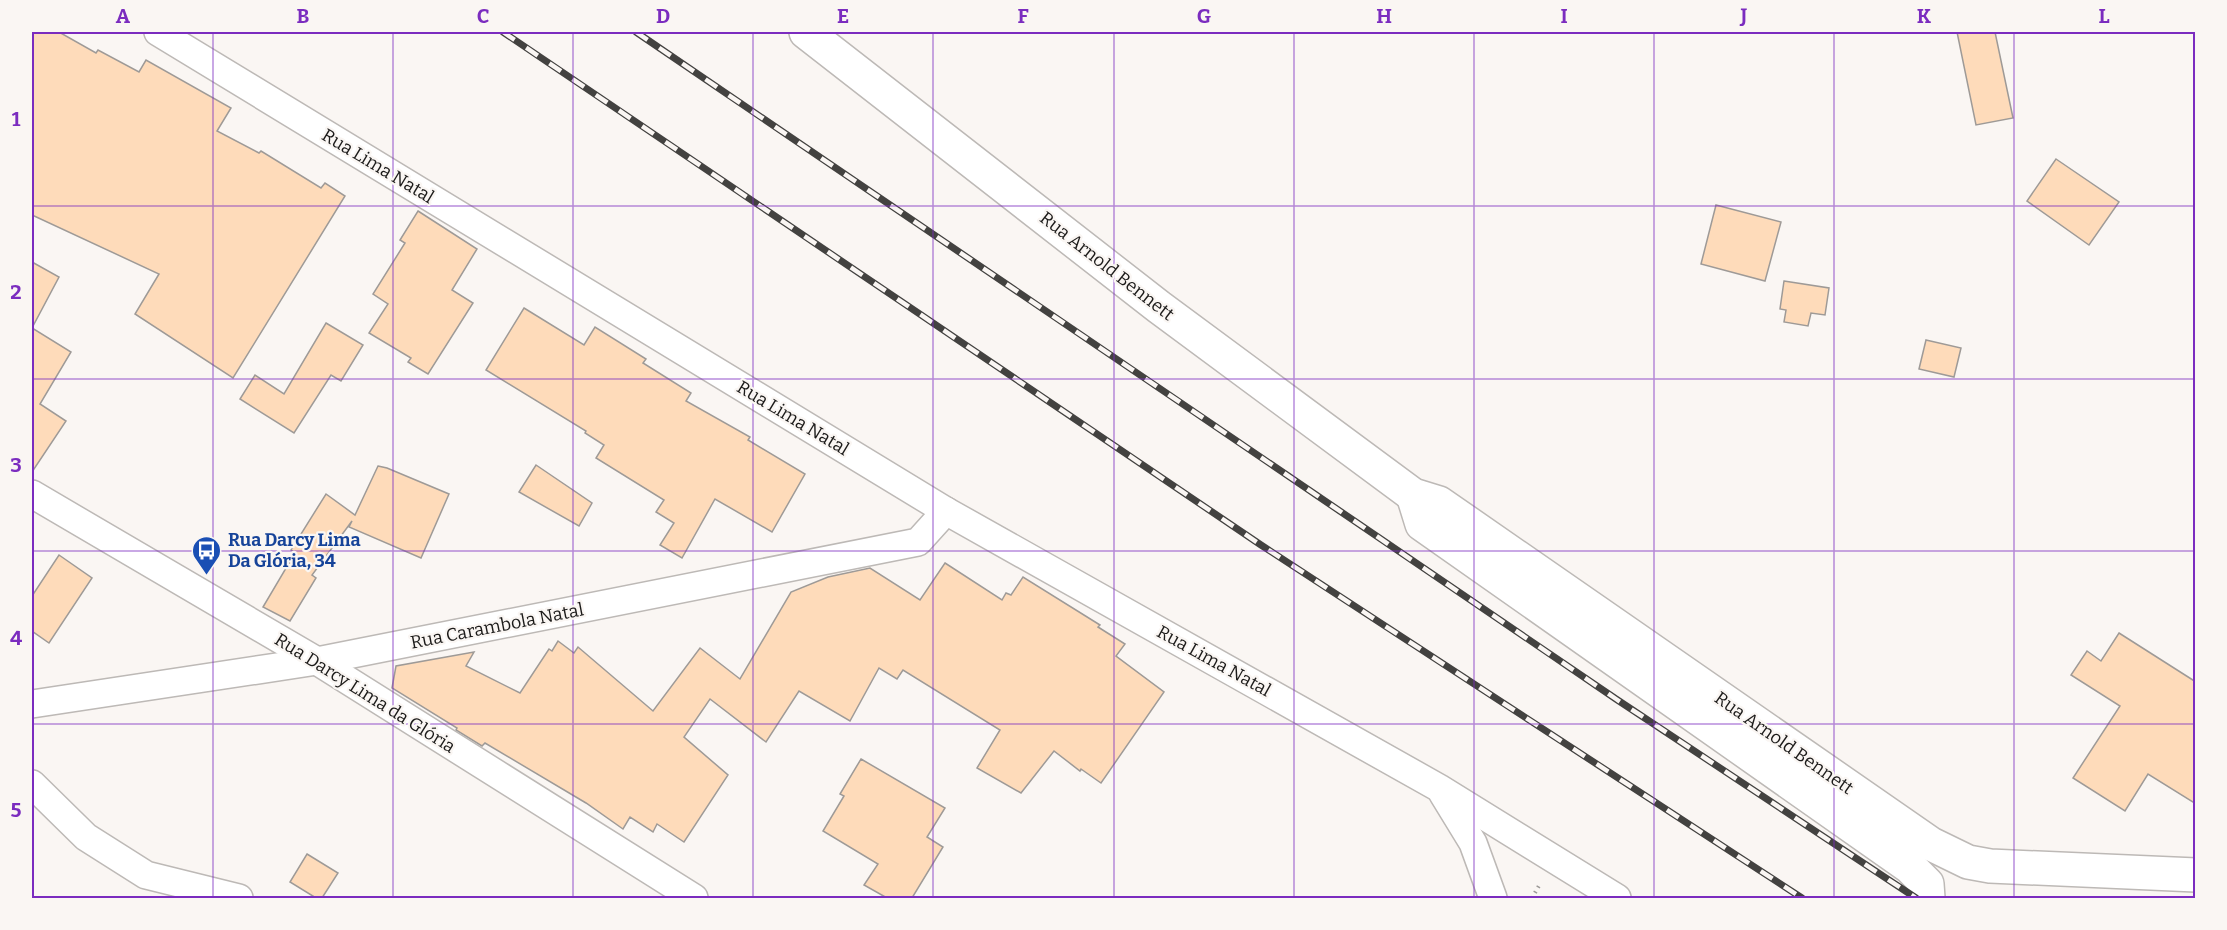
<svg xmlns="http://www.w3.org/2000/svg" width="2227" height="930" font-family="Bitter,serif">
<rect width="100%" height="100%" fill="#faf6f3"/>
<g fill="#fedbba" stroke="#9e9a97" stroke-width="1.5">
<path d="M32 32H59L96 53 98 50 139 72 146 60 231 108 217 131 259 153 261 151 321 188 325 183 345 196 233 378 135 314 159 274 32 215Z"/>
<path d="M1957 32H1995L2013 118 1976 125Z"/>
<path d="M2056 159 2119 202 2089 245 2027 201Z"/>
<path d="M1716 205 1781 222 1765 281 1701 264Z"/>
<path d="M418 211 477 249 452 290 473 303 428 374 408 362 411 358 369 333 388 304 373 294 405 243 400 240Z"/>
<path d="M32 262 59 277 32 328 71 352 40 404 66 421 32 472Z"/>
<path d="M1784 281 1829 288 1825 315 1811 313 1808 326 1784 322 1786 310 1780 309Z"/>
<path d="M524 308 584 345 595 327 646 359 643 363 691 393 686 401 750 437 748 440 805 474 772 532 715 499 682 558 660 545 674 523 656 512 664 500 596 458 604 445 585 433 586 431 486 370Z"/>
<path d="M326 323 363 345 341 381 331 375 294 433 240 399 255 375 284 394Z"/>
<path d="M1926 340 1961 348 1954 377 1919 369Z"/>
<path d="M536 465 592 503 579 526 519 492Z"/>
<path d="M378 466 387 468 449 494 421 558 349 527 352 521 312 575 316 578 290 621 263 607 295 553 291 550 326 494 355 515Z"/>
<path d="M59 555 92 578 49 643 32 631V596Z"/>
<path d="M945 563 1002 600 1006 593 1011 595 1023 577 1100 625 1098 627 1125 644 1116 656 1164 692 1101 783 1081 769 1080 771 1054 751 1021 793 977 768 1000 730 903 670 897 679 879 668 850 721 799 691 766 742 710 699 684 737 728 775 684 842 657 824 653 832 630 817 623 829 586 803 485 743 482 746 456 730 457 728 392 688 396 666 474 652 466 666 520 693 549 649 552 651 558 641 574 653 578 647 653 711 700 648 740 679 791 592 828 577 870 568 920 600Z"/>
<path d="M2119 633 2196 682V804L2148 774 2125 811 2073 778 2120 706 2071 675 2087 651 2101 661Z"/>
<path d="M861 759 945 808 927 837 943 847 912 898H887L864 885 878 864 823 831 844 796 840 794Z"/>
<path d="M307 854 338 873 322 898H316L290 882Z"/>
</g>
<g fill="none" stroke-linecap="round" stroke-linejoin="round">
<defs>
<g id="minor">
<path d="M158 32 946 511 1439 788 1617 898"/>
<path d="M32 494 317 661 694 898"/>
<path d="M32 704 317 661 918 542 946 511"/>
<path d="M32 784 86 837 146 875 239 898"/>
<path d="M1443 794 1473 843 1493 898"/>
</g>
<g id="tertiary">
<path d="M806 32 1159 307 1413 495 1439 503 1931 844 1968 862 1990 866 2196 875"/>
<path d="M1413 495 1422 524 1910 867 1927 884 1928 898"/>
</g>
</defs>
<use href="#minor" stroke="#bdb9b6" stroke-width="30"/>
<use href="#tertiary" stroke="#bdb9b6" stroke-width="36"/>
<path stroke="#9a9895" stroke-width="4" stroke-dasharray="1.5 4.5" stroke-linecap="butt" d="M1532 898 1540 884"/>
<use href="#minor" stroke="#fff" stroke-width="27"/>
<use href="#tertiary" stroke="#fff" stroke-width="33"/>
<defs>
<g id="rail">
<path d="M503 32 1261 545 1802 898"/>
<path d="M636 32 1616 699 1916 898"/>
</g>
</defs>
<use href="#rail" stroke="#434240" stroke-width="7"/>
<use href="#rail" stroke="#faf6f3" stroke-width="4.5" stroke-dasharray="14" stroke-linecap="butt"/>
</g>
<path fill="none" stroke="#7b2cbf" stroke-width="1.5" stroke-opacity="0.55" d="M213 32V898M393 32V898M573 32V898M753 32V898M933 32V898M1114 32V898M1294 32V898M1474 32V898M1654 32V898M1834 32V898M2014 32V898M32 206H2196M32 379H2196M32 551H2196M32 724H2196"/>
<defs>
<symbol id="bus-pin" viewBox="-11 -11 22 30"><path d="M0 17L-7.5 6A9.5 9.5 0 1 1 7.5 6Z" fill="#1a4fb4" stroke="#faf6f3"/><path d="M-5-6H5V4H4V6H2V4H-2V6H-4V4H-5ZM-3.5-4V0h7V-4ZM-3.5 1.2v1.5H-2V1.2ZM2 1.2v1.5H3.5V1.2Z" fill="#fff"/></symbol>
</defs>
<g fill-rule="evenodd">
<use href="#bus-pin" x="190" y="534" width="33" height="45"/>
</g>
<g text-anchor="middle" stroke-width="4.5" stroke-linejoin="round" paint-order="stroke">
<g font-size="18" fill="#1b1a19" stroke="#faf6f3">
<text transform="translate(378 166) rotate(31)" y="6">Rua Lima Natal</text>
<text transform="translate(1107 266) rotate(38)" y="6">Rua Arnold Bennett</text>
<text transform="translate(793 418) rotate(31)" y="6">Rua Lima Natal</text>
<text transform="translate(497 626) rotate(-11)" y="6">Rua Carambola Natal</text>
<text transform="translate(1214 661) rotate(29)" y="6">Rua Lima Natal</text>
<text transform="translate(365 693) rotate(32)" y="6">Rua Darcy Lima da Glória</text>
<text transform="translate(1784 743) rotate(35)" y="6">Rua Arnold Bennett</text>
</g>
<g font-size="18" font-weight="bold" fill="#164399" stroke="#faf6f3" text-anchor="start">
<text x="228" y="546">Rua Darcy Lima<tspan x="228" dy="21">Da Glória, 34</tspan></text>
</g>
</g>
<rect width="2227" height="930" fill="none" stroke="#faf6f3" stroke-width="66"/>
<rect x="33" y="33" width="2161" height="864" fill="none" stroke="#7b2cbf" stroke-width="2"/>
<g font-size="20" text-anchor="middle" font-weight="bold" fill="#7b2cbf">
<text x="123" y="23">A</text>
<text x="303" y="23">B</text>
<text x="483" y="23">C</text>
<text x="663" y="23">D</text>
<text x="843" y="23">E</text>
<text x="1023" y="23">F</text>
<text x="1204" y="23">G</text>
<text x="1384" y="23">H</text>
<text x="1564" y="23">I</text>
<text x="1744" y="23">J</text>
<text x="1924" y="23">K</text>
<text x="2104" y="23">L</text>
<text x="16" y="126">1</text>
<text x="16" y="299">2</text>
<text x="16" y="472">3</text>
<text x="16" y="645">4</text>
<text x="16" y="817">5</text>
</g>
</svg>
